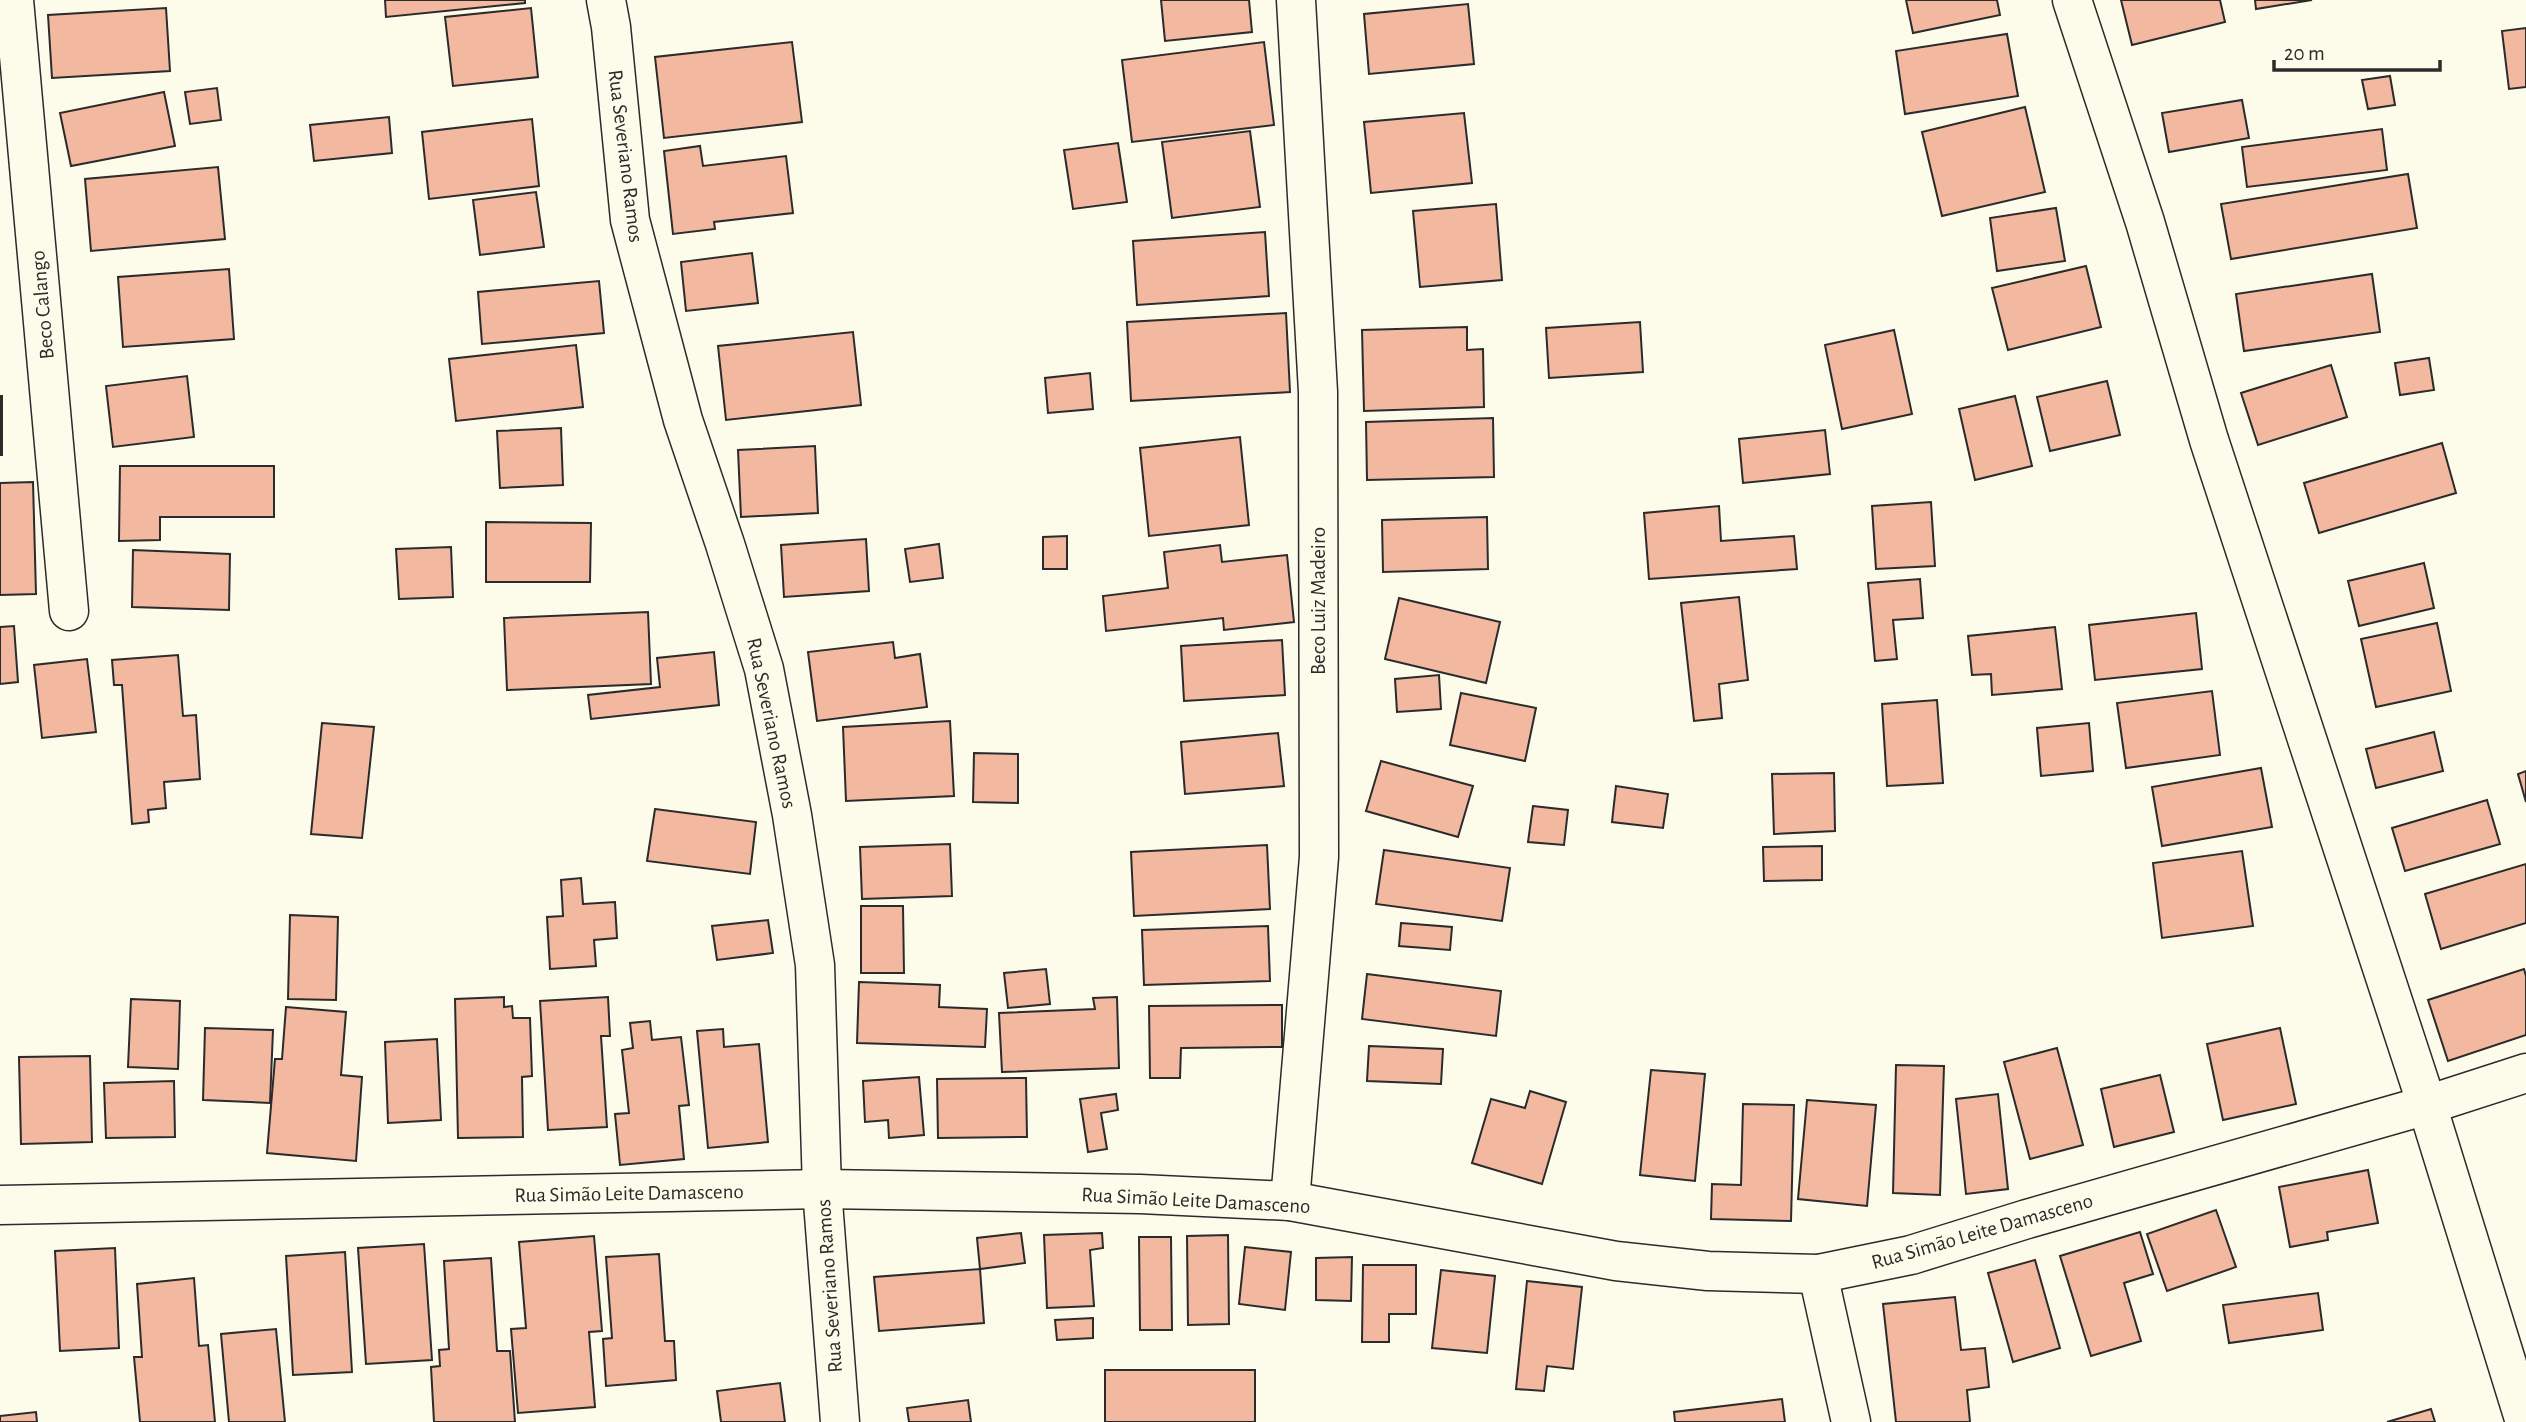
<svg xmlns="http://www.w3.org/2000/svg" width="2526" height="1422" font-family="'Alegreya Sans',sans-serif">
<rect width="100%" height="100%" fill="#fdfbea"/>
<g fill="#f2b8a0" stroke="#2b2b2b" stroke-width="2">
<path d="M385 0H525V3L386 17Z"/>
<path d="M1161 0H1249L1252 32 1165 41Z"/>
<path d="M1906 0H1997L2000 15 1913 33Z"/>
<path d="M2121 0H2220L2225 22 2132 45Z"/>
<path d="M2255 0H2312L2256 9Z"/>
<path d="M1468 4 1474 64 1369 74 1364 14Z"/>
<path d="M166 8 170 71 52 78 48 15Z"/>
<path d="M531 8 538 77 453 86 445 17Z"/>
<path d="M2526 28V87L2509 89 2502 31Z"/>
<path d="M2007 34 2018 96 1905 114 1896 51Z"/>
<path d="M792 42 802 122 664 138 655 57Z"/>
<path d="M1264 42 1274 125 1132 142 1122 60Z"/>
<path d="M2390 76 2395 105 2368 109 2362 80Z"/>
<path d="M217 88 221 120 190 124 185 92Z"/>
<path d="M164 92 175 146 71 166 60 113Z"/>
<path d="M2242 100 2249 138 2169 152 2162 113Z"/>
<path d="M2025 107 2045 192 1942 216 1922 132Z"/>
<path d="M1464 113 1472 183 1371 193 1364 122Z"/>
<path d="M389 117 392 153 314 161 310 125Z"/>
<path d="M532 119 539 186 429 199 422 132Z"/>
<path d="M2382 129 2387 170 2247 187 2242 147Z"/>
<path d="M1250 131 1260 207 1172 218 1162 142Z"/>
<path d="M1118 143 1127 202 1073 209 1064 150Z"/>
<path d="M700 146 703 166 786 156 793 213 714 222 715 229 673 234 664 151Z"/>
<path d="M218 167 225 239 91 251 85 179Z"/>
<path d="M2408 174 2417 228 2231 259 2221 204Z"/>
<path d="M536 192 544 247 480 255 473 200Z"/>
<path d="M1496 204 1502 280 1420 287 1413 211Z"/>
<path d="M2056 208 2065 261 1997 271 1990 218Z"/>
<path d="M1265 232 1269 296 1137 305 1133 241Z"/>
<path d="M752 253 758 303 686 311 681 262Z"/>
<path d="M2086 266 2101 327 2008 350 1992 288Z"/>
<path d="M229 269 234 339 123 347 118 277Z"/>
<path d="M2372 274 2380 332 2244 351 2236 294Z"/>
<path d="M599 281 604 333 482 344 478 292Z"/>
<path d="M1286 313 1290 392 1131 401 1127 322Z"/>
<path d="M1640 322 1643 372 1549 378 1546 328Z"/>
<path d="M1467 327V350L1483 349 1484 407 1364 411 1362 330Z"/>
<path d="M1894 330 1912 414 1842 429 1825 345Z"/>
<path d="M853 332 861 405 726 420 718 346Z"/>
<path d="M576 345 583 407 456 421 449 359Z"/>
<path d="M2429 358 2434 390 2400 395 2395 363Z"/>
<path d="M2331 365 2347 417 2258 445 2241 393Z"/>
<path d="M1090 373 1093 409 1048 413 1045 378Z"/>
<path d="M187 376 194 437 113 447 106 386Z"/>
<path d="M2107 381 2120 435 2050 451 2037 397Z"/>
<rect x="0" y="396" width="2" height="59"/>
<path d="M2015 396 2032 466 1975 480 1959 409Z"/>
<path d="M1493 418 1494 477 1367 480 1366 422Z"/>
<path d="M561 428 563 485 500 488 497 431Z"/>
<path d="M1825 430 1830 474 1743 483 1739 439Z"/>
<path d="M1240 437 1249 525 1149 536 1140 448Z"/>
<path d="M2442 443 2456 493 2319 533 2304 483Z"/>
<path d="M815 446 818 513 741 517 738 450Z"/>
<path d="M120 466H274V517H160V540L119 541Z"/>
<path d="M33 482 36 594 0 595V483Z"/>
<path d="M1931 502 1935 566 1876 569 1872 506Z"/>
<path d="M1719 506 1721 541 1794 536 1797 569 1649 579 1644 513Z"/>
<path d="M1487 517 1488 569 1383 572 1382 520Z"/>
<path d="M486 522 591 523 590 582H486Z"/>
<path d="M1067 536V569H1043V537Z"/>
<path d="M866 539 869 591 784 597 781 545Z"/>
<path d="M939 544 943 578 910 582 905 549Z"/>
<path d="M1220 545 1222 562 1287 555 1294 622 1224 630 1223 618 1106 631 1103 596 1168 588 1164 552Z"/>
<path d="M451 547 453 597 399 599 396 549Z"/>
<path d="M133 550 230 554 229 610 132 607Z"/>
<path d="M2424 563 2434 608 2359 626 2348 581Z"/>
<path d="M1920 579 1923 618 1893 620 1897 659 1875 661 1868 583Z"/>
<path d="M1739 597 1748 680 1719 684 1722 718 1694 721 1681 603Z"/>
<path d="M1399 598 1500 622 1486 683 1385 659Z"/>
<path d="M648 612 651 684 507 690 504 618Z"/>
<path d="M2196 613 2202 669 2095 680 2089 625Z"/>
<path d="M2437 623 2451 691 2376 707 2361 639Z"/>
<path d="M14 626 18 682 0 684V627Z"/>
<path d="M2055 627 2062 689 1992 695 1991 674 1972 675 1968 636Z"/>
<path d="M1282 640 1285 695 1184 701 1181 646Z"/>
<path d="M893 642 895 658 920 654 927 707 817 721 808 652Z"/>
<path d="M714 652 719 705 591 719 588 695 660 687 657 658Z"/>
<path d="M178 655 183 716 196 715 200 779 164 782 166 808 148 810 149 822 132 824 122 685H114L112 660Z"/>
<path d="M87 659 96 732 42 738 34 665Z"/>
<path d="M1439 675 1441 709 1397 712 1395 679Z"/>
<path d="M2212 691 2220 755 2126 768 2117 703Z"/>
<path d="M1461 693 1536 708 1525 761 1450 745Z"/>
<path d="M1937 700 1943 783 1887 786 1882 704Z"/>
<path d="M950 721 954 796 846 801 843 727Z"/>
<path d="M322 723 374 727 362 838 311 834Z"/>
<path d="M2089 723 2093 771 2041 776 2037 728Z"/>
<path d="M2434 732 2443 771 2376 788 2366 749Z"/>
<path d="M1278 733 1284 786 1185 794 1181 742Z"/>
<path d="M974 753 1018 754V803L973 802Z"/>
<path d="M1381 761 1473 786 1458 837 1366 811Z"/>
<path d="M2261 768 2272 827 2162 846 2152 787Z"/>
<path d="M2526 771V802L2518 774Z"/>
<path d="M1834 773 1835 831 1774 834 1772 774Z"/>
<path d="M1616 786 1668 794 1663 828 1612 822Z"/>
<path d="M2487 800 2500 844 2405 871 2392 828Z"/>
<path d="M1533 806 1568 810 1564 845 1528 842Z"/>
<path d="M655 809 756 822 750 874 647 861Z"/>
<path d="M950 844 952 896 862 899 860 847Z"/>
<path d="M1267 845 1270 909 1134 916 1131 852Z"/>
<path d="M1822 846V880L1764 881 1763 847Z"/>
<path d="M1384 850 1510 868 1502 921 1376 904Z"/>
<path d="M2242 851 2253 926 2162 938 2153 863Z"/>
<path d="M2526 864V923L2441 949 2425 894Z"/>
<path d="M581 878 583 904 615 902 617 938 594 940 596 966 550 969 547 917 563 916 561 880Z"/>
<path d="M861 906H903L904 973H861Z"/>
<path d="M290 915 338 917 336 1000 288 999Z"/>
<path d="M768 920 773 953 717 960 712 926Z"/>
<path d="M1401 923 1452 927 1450 950 1399 946Z"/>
<path d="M1268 926 1270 981 1144 985 1142 930Z"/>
<path d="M1046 969 1050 1004 1008 1008 1004 973Z"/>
<path d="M2524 969 2526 976V1035L2448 1061 2428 1000Z"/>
<path d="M1367 974 1501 991 1496 1036 1362 1019Z"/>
<path d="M859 982 940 985 939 1007 987 1009 985 1047 857 1043Z"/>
<path d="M504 997V1007L512 1006 513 1018H530L532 1076 522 1077 523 1137 458 1138 455 999Z"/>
<path d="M608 997 610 1036H601L607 1127 548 1130 540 1001Z"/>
<path d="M1117 997 1119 1068 1002 1072 999 1013 1095 1009 1093 998Z"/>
<path d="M131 999 180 1001 178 1069 128 1067Z"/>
<path d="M1282 1005V1047L1181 1048 1180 1078H1150L1149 1006Z"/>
<path d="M286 1007 346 1012 341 1075 362 1077 356 1161 267 1153 275 1059H282Z"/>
<path d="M650 1021 652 1040 681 1037 689 1105 679 1106 684 1159 620 1165 615 1114 629 1113 622 1050 633 1048 630 1023Z"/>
<path d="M205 1028 273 1030 270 1103 203 1100Z"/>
<path d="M2280 1028 2296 1104 2223 1120 2207 1044Z"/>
<path d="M723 1029 724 1047 759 1044 768 1142 708 1148 697 1031Z"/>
<path d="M437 1039 441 1120 388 1123 385 1042Z"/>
<path d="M1369 1046 1443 1049 1441 1084 1367 1081Z"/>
<path d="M2057 1048 2083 1145 2030 1159 2004 1062Z"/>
<path d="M90 1056 92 1142 21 1144 19 1057Z"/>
<path d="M1896 1065 1944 1066 1940 1195 1893 1193Z"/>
<path d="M1651 1070 1705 1074 1695 1181 1640 1175Z"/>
<path d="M2160 1075 2174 1132 2114 1147 2101 1089Z"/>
<path d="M919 1077 924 1135 889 1138 888 1120 865 1122 863 1081Z"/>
<path d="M1026 1078 1027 1137 938 1138 937 1079Z"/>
<path d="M174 1081 175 1137 106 1138 104 1083Z"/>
<path d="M1530 1091 1566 1102 1542 1184 1472 1163 1491 1099 1525 1108Z"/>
<path d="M1116 1094 1118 1110 1101 1113 1107 1149 1088 1152 1080 1099Z"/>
<path d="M1998 1094 2008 1189 1966 1194 1956 1099Z"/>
<path d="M1807 1100 1876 1105 1867 1206 1798 1199Z"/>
<path d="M1743 1104 1794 1105 1791 1221 1711 1219 1712 1184 1741 1185Z"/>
<path d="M2368 1170 2378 1223 2327 1232 2328 1240 2290 1247 2279 1187Z"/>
<path d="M2216 1210 2236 1267 2167 1291 2147 1234Z"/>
<path d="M2140 1232 2153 1274 2124 1283 2141 1341 2091 1356 2060 1256Z"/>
<path d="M1021 1233 1025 1263 980 1269 977 1238Z"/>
<path d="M1102 1233 1103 1248 1090 1250 1094 1306 1047 1308 1044 1235Z"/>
<path d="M1228 1235 1229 1324 1188 1325 1187 1236Z"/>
<path d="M594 1236 602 1331 589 1332 595 1407 518 1413 511 1329 526 1328 519 1242Z"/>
<path d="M1139 1237H1171L1172 1330H1140Z"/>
<path d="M424 1244 432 1360 366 1364 358 1248Z"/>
<path d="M1245 1247 1291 1252 1285 1310 1239 1304Z"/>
<path d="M115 1248 119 1348 60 1351 55 1251Z"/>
<path d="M345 1252 352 1372 293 1375 286 1256Z"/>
<path d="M659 1254 665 1341H674L676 1380 606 1386 603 1339 612 1338 606 1257Z"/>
<path d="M1352 1257 1351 1301 1316 1300V1258Z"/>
<path d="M491 1258 497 1351H510L515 1422H434L431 1367 440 1366 439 1350 449 1349 444 1261Z"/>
<path d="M2035 1260 2060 1348 2013 1362 1988 1273Z"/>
<path d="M1363 1265H1416V1314H1389V1342H1362Z"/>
<path d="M980 1269 984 1323 879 1331 874 1277Z"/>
<path d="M1441 1270 1495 1276 1487 1353 1432 1348Z"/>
<path d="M194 1278 199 1346 208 1345 215 1422H140L134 1357H142L137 1284Z"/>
<path d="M1527 1281 1582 1287 1573 1369 1547 1366 1544 1391 1516 1389Z"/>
<path d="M2318 1293 2323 1330 2229 1343 2223 1305Z"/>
<path d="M1955 1297 1961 1350 1985 1348 1989 1387 1967 1390 1970 1422H1896L1883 1304Z"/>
<path d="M1093 1318V1338L1057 1340 1055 1320Z"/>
<path d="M276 1329 285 1422H229L221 1334Z"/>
<rect x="1105" y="1370" width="150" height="52"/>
<path d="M780 1383 785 1422H721L717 1391Z"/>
<path d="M1782 1399 1785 1422H1675L1674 1412Z"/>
<path d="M968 1400 971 1422H909L907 1408Z"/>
<path d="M2431 1409 2435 1422H2387Z"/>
<path d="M36 1412 37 1422H0V1416Z"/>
</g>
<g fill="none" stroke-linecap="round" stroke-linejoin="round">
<defs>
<g id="minor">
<path d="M14 0 69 611"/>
<path d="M606 0 611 27 630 220 683 420 725 544 764 669 792 815 815 965 822 1189 840 1422"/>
<path d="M2072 0 2145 222 2209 440 2427 1105 2525 1422"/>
<path d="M1290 1201 1319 857 1318 392 1296 0"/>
<path d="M0 1205 822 1189 1140 1194 1290 1201 1616 1261 1708 1271 1818 1274 1911 1255 2027 1219 2427 1105 2526 1073"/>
<path d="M1818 1274 1851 1422"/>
</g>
</defs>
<use href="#minor" stroke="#2b2b2b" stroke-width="41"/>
<use href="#minor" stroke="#fdfbea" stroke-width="38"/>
</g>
<g text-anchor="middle" stroke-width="5" stroke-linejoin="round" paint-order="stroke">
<g font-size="21" fill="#2b2b2b" stroke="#fdfbea">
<text transform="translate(626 156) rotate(83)" y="7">Rua Severiano Ramos</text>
<text transform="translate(42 305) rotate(-95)" y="7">Beco Calango</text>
<text transform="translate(1318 601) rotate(-90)" y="7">Beco Luiz Madeiro</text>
<text transform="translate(772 723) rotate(78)" y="7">Rua Severiano Ramos</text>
<text transform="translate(629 1193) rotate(-1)" y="7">Rua Simão Leite Damasceno</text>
<text transform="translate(1196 1200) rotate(3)" y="7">Rua Simão Leite Damasceno</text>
<text transform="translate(1982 1231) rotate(-16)" y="7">Rua Simão Leite Damasceno</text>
<text transform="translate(829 1286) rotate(-94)" y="7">Rua Severiano Ramos</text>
</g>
</g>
<path d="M2274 60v10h166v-10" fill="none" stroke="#2b2b2b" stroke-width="3.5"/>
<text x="2284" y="60" font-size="21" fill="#2b2b2b" stroke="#fdfbea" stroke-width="5" paint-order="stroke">20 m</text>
</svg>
